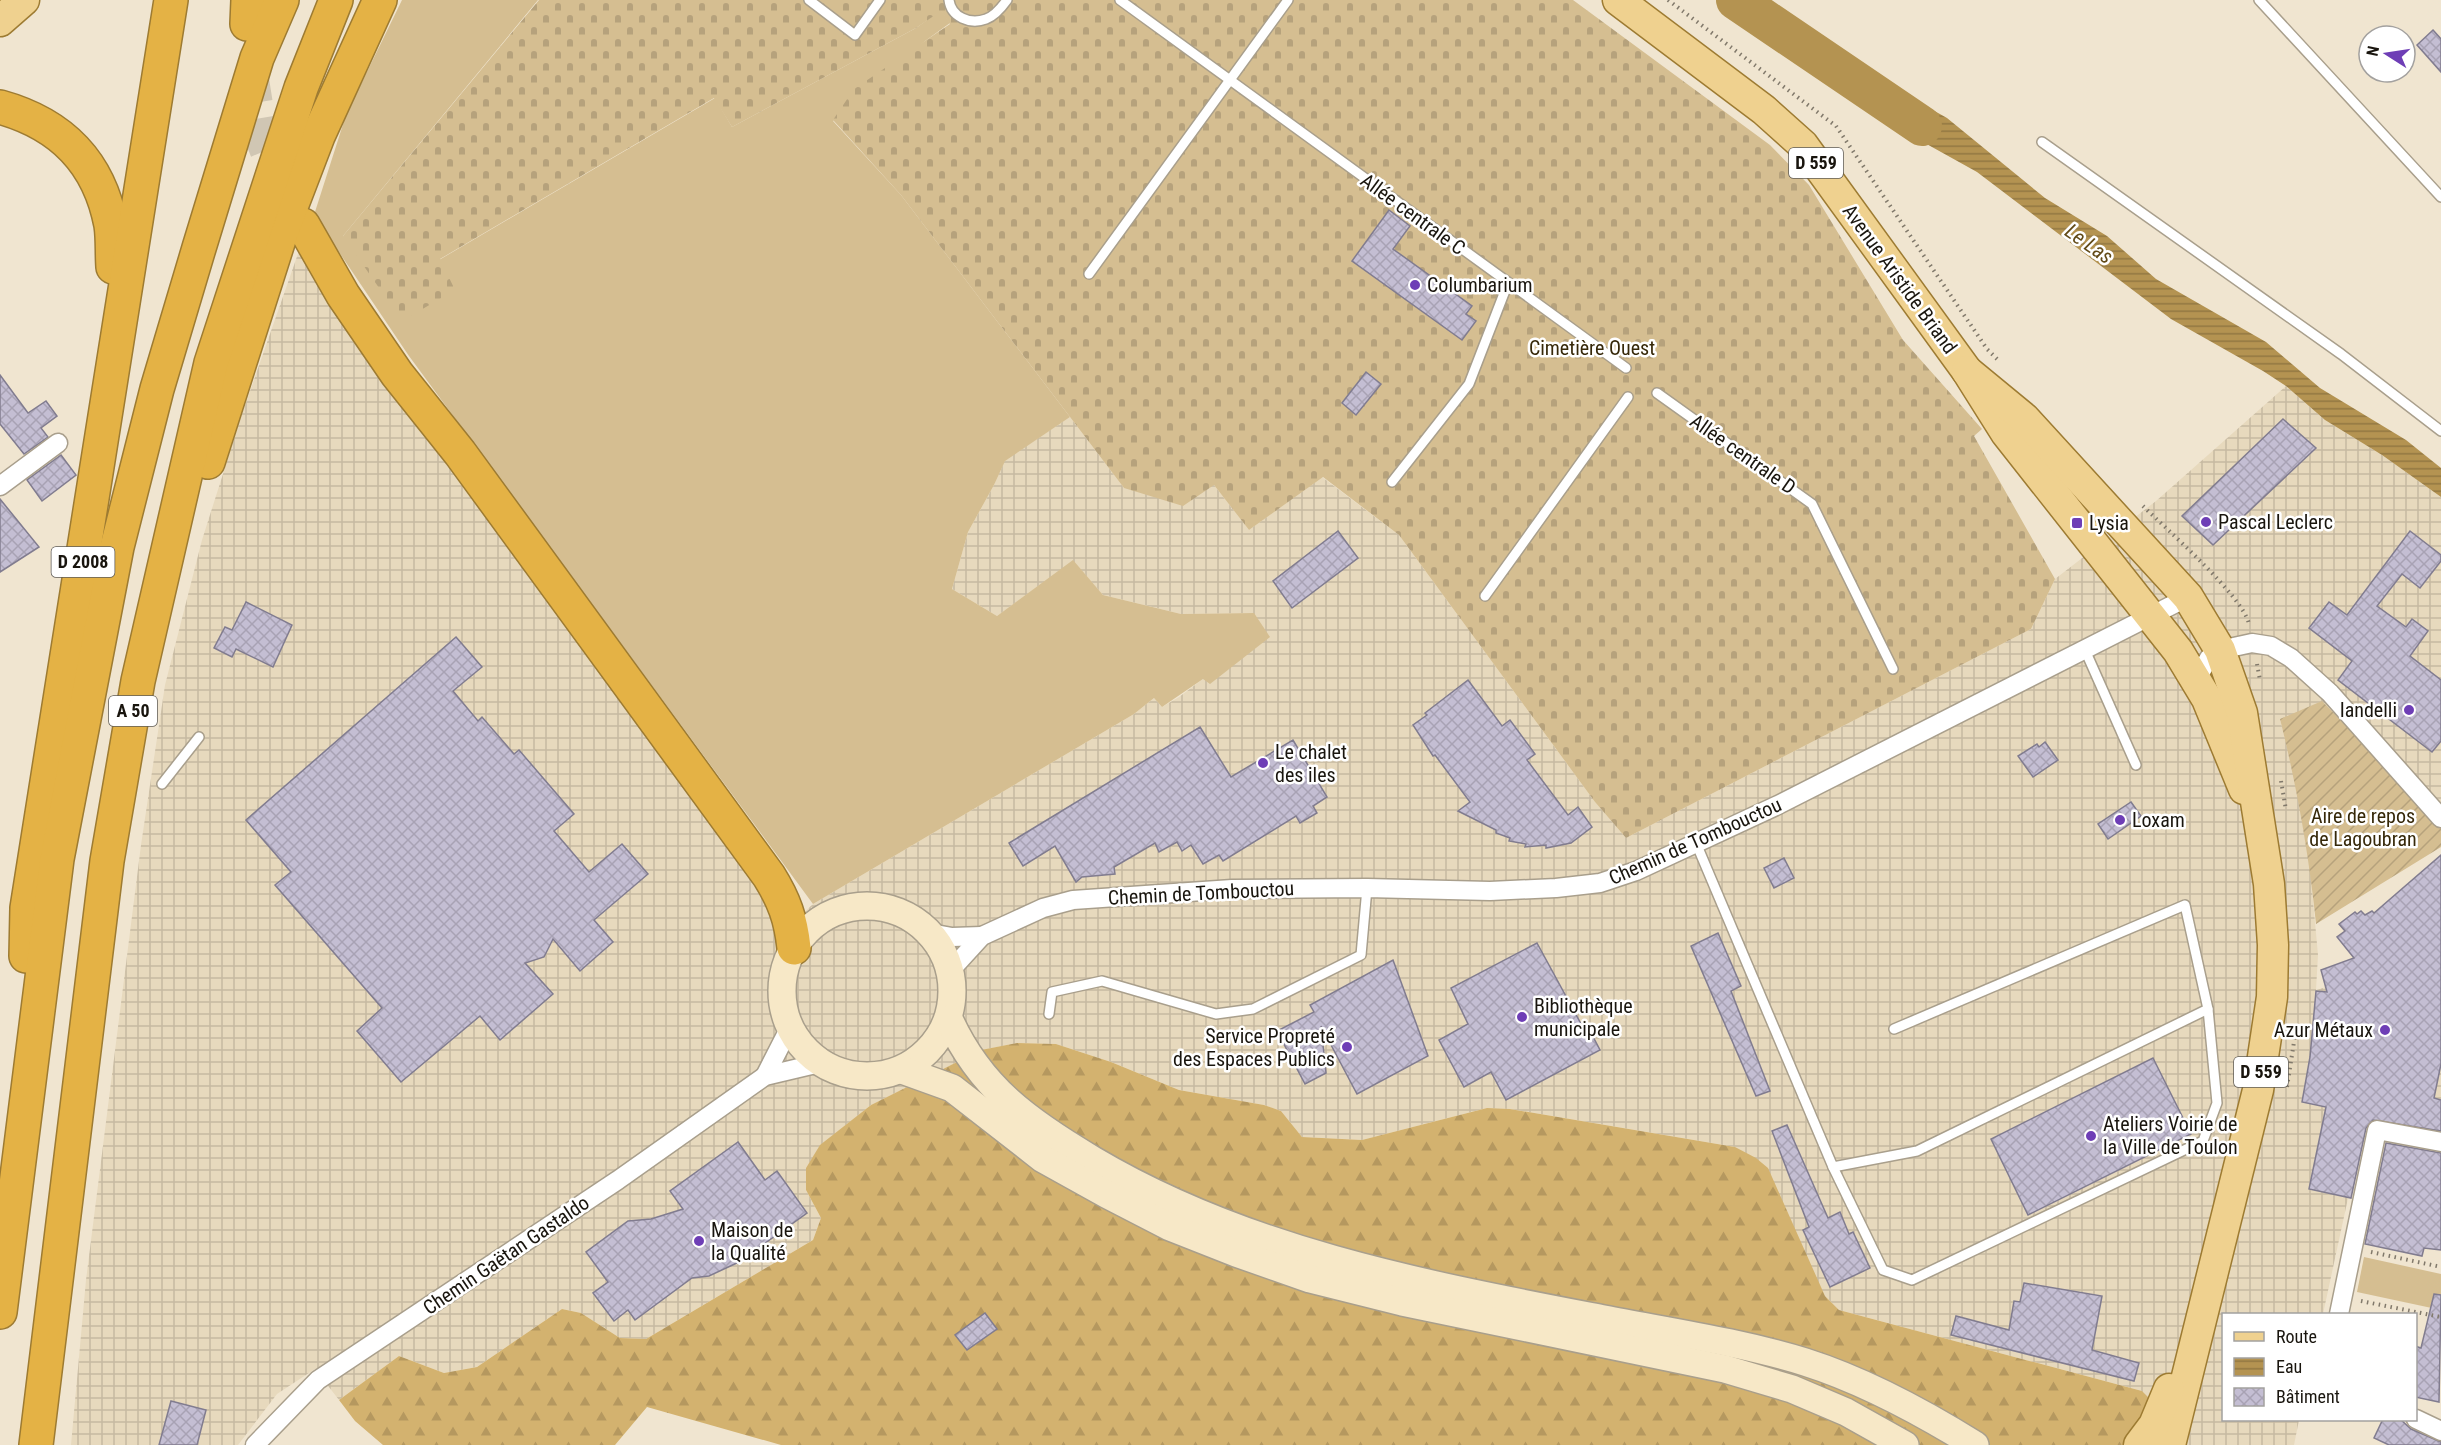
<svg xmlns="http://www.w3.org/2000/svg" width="2441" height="1445" font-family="'Roboto Condensed',sans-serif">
<defs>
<pattern id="industrial-grid" width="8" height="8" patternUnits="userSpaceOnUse" patternTransform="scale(1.5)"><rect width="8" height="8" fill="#e7d9bd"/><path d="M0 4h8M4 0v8" fill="none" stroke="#c6b9a1"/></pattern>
<pattern id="forest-firs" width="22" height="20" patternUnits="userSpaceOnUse" patternTransform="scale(1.5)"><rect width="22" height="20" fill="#d3b26f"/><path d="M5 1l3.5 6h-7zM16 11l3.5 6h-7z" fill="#b5985f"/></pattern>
<pattern id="cemetery-stones" width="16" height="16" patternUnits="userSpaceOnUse" patternTransform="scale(1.5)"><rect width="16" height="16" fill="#d5be91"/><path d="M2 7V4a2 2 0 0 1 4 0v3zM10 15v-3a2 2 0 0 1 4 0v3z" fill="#b6a27c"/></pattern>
<pattern id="garden-furrows" width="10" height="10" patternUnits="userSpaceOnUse" patternTransform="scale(1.5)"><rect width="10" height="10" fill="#d5be91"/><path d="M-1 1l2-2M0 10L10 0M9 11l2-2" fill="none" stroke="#b6a27c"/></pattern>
<pattern id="water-rules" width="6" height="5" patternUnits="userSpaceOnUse" patternTransform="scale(1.5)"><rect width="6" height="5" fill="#b49351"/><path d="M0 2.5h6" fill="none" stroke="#927742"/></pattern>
<pattern id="building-cross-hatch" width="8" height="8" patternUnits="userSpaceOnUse" patternTransform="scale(1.5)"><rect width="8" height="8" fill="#c4bed3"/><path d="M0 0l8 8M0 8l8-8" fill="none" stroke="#a8a2b4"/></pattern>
</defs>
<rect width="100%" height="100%" fill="#f0e5d0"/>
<path fill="url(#industrial-grid)" d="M301 245 777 912 779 936 813 904 1134 714 1154 698 1162 707 1179 697 1203 679 1254 613 1181 614 1103 595 1073 561 997 616 952 589 968 532 994 485 1005 460 1070 417 1124 488 1214 485 1249 530 1322 477 1399 535 1595 802 1626 838 2031 629 2055 579 2156 501 2286 386 2325 420 2382 455 2441 497V828L2412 794 2280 719 2295 777 2310 867 2318 955 2316 990 2441 954V1130L2366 1115 2323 1314H2224V1420H2299L2294 1445H2123L2147 1414 2142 1391 1839 1310 1825 1296 1735 1147 1510 1109 1487 1108 1362 1140 1302 1137 1281 1111 1264 1105 1179 1090 1111 1062 1056 1044 1018 1043 981 1050 871 1105 821 1145 806 1168V1190L821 1218 813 1240 646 1339 620 1338 581 1313 562 1309 477 1367 444 1373 399 1356 339 1400 315 1369 277 1394 238 1445H71L86 1280 141 845 165 685 202 540 242 414Z"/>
<g fill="#d5be91">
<path d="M402 0H538L343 236 439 260 715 98 732 127 916 28 941 10 950 23 925 41 833 121 901 195 1070 417 1005 461 994 485 968 532 952 589 997 616 1073 560 1103 595 1181 614 1254 613 1270 637 1210 684 1203 679 1162 707 1154 698 1134 714 813 904 409 356 314 215 346 115Z"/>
<path d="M2364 1257 2441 1274V1310L2357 1292Z"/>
</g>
<path fill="url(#forest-firs)" d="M1017 1043 1056 1044 1111 1062 1179 1090 1264 1105 1281 1111 1302 1137 1362 1140 1487 1108 1510 1109 1735 1147 1756 1158 1768 1168 1825 1296 1839 1310 2142 1391 2153 1402 2147 1414 2123 1445H781L647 1407 615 1445H383L355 1421 339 1400 399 1356 444 1373 477 1367 562 1309 581 1313 620 1338 646 1339 813 1240 821 1218 806 1190V1168L820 1145 871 1105 981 1050Z"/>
<path fill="url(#cemetery-stones)" d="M539 0H1573L1770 145 1809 185 1903 340 1982 429 1974 436 2055 579 2031 629 1626 838 1595 802 1399 535 1323 477 1249 530 1214 485 1183 506 1124 488 901 195 833 120 854 89 950 24 941 11 916 28 732 127 714 98 440 259 455 290 402 321 343 236Z"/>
<path fill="url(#garden-furrows)" d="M2322 701 2412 794 2441 828V847L2316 924C2309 855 2297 787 2280 719Z"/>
<g fill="url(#water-rules)">
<path d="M1720 0H1749L1788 23 1817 46 1862 75 1849 95 1783 49Z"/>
<path d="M1883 82 1947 118 2045 198 2107 236 2156 279 2266 342 2320 388 2406 440 2441 468V497L2382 455 2325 420 2286 386 2263 371 2171 319 1977 172 1923 142 1869 105Z"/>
</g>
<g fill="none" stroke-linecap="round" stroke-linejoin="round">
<path stroke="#b49351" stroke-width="40" d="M1736 0 1922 126"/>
</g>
<g fill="url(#building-cross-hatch)" stroke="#817c8f" stroke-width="1.5">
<path d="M2433 30 2441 39V72L2417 45Z"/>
<path d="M1389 210 1410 226 1393 249 1472 306 1466 314 1476 321 1462 340 1352 261Z"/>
<path d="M1366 372 1381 384 1356 415 1342 403Z"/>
<path d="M0 375 28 413 46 401 57 416 41 428 48 437 24 454 0 424Z"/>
<path d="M2283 419 2316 448 2213 545 2182 516Z"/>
<path d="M61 455 76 475 42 501 27 480Z"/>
<path d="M0 499 39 547 0 572Z"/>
<path d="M1338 531 1358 558 1292 608 1273 581Z"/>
<path d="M2410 531 2441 555V561L2420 588 2402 574 2377 606 2406 627 2412 619 2428 631 2410 656 2441 680V741L2432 752 2338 680 2352 661 2309 628 2329 602 2347 615Z"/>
<path d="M246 602 292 625 273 667 236 649 232 657 214 648 225 627 232 630Z"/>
<path d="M456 637 482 667 453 691 478 721 482 717 514 754 519 750 574 814 554 831 589 872 622 844 648 874 594 920 613 942 580 971 553 939 544 957 525 963 553 994 500 1040 480 1016 401 1082 357 1031 382 1008 275 885 291 872 246 820Z"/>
<path d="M1468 680 1502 726 1510 720 1535 754 1527 760 1568 815 1578 807 1592 827 1571 843 1546 848V845L1525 847 1526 844 1509 841 1510 838 1496 833V830L1458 811 1470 802 1435 755 1433 756 1413 725 1427 715 1425 713Z"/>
<path d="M1200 727 1231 777 1293 740 1327 797 1313 806 1317 813 1300 823 1296 816 1223 861 1219 855 1203 864 1191 845 1182 851 1177 842 1159 852 1155 843 1114 867 1115 874 1082 877 1076 882 1055 846 1023 866 1009 843Z"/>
<path d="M2045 742 2058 760 2033 777 2018 756 2037 744 2039 747Z"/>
<path d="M2131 802 2141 816 2108 839 2098 824Z"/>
<path d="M2441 855V1064L2434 1098 2441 1100V1131L2373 1120 2366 1128 2351 1198 2309 1189 2326 1107 2302 1102 2310 1057 2316 991 2327 992 2321 970 2354 958 2337 937 2345 931 2339 924 2355 912 2357 914 2361 911 2365 915 2372 911 2374 913Z"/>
<path d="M1784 858 1794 878 1774 888 1764 868Z"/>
<path d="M1718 933 1741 986 1731 991 1770 1091 1756 1096 1691 946Z"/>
<path d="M1537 943 1586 1033 1590 1031 1600 1050 1506 1100 1491 1072 1464 1087 1439 1040 1468 1024 1451 988Z"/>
<path d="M1393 960 1428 1056 1357 1094 1321 1026 1326 1073 1305 1084 1277 1031 1314 1012 1310 1005Z"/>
<path d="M2153 1058 2191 1134 2028 1215 1991 1139Z"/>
<path d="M1787 1125 1828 1218 1840 1212 1849 1234 1853 1232 1870 1268 1830 1287 1803 1230 1809 1227 1772 1131Z"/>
<path d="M738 1142 765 1180 777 1171 807 1213 739 1262 709 1276 692 1278 635 1320 628 1310 614 1321 593 1293 608 1282 586 1252 628 1221 651 1219 683 1209 670 1191Z"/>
<path d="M2386 1143 2441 1153V1250L2424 1248 2422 1256 2365 1244Z"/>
<path d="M2024 1283 2102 1296 2092 1350 2139 1363 2134 1381 1951 1335 1956 1316 2009 1330 2014 1301 2020 1302Z"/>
<path d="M2434 1294 2441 1295 2439 1402 2415 1397V1346L2421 1348Z"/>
<path d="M985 1313 997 1329 967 1350 955 1335Z"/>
<path d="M171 1401 206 1410 197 1445H159Z"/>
<path d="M2383 1419H2400L2411 1429 2441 1442V1445H2389L2374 1438Z"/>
</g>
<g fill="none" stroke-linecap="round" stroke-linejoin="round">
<path stroke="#d0c6b3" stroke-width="33" stroke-dasharray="33 16" stroke-linecap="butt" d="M251 70 262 140 282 188"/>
<defs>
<g id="service">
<path d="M809 0 855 35 880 0"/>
<path d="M949 0C951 17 970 25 986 19 995 16 1002 7 1007 0"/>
<path d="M1120 0 1626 368"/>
<path d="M2259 0 2441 197"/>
<path d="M2042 142 2341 354 2441 431"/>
<path d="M1089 274 1288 0"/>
<path d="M1657 393 1812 504 1893 669"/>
<path d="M1392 482 1469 384 1508 283"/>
<path d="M1485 596 1628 397"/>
<path d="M2085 650 2136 765"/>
<path d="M162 784 199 737"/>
<path d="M1696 843 1833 1167 1917 1151 2208 1009 2185 905 1894 1029"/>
<path d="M1049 1014 1052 992 1102 981 1216 1014 1253 1009 1361 955 1367 888"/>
<path d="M1833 1167 1883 1270 1912 1280 2203 1141 2217 1103 2208 1009"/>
</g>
<g id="minor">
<path d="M0 486 58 443"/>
<path d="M2196 680 2209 658 2220 650 2252 643 2271 646 2291 658 2330 693 2441 818"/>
<path d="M930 933 952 937 982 936"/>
<path d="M950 971 982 936 1043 908 1073 900 1232 889 1367 888 1490 891 1556 888 1600 883 1636 871 1778 805 2188 597"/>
<path d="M765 1076 790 1027"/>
<path d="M2339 1314 2377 1130 2441 1142"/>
<path d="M2416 1419 2441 1431"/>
<path d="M255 1445 318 1380 618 1180 765 1076 820 1063"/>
</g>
<g id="secondary">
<circle cx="867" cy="991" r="85"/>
<path d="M949 1019C980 1088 1029 1122 1093 1160 1248 1252 1428 1285 1604 1319 1671 1332 1740 1342 1805 1362 1865 1381 1922 1412 1975 1445"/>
<path d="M902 1070 952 1088 1043 1159 1106 1194 1170 1227 1236 1253 1310 1279 1402 1302 1725 1369 1792 1389 1846 1412 1905 1445"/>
</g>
<g id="primary">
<path d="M1618 0 1764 110 1803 145 1967 371 2006 433 2178 651 2207 699 2244 789"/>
<path d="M0 21 24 0"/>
<path d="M1967 371 2024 418 2188 597 2220 650 2242 713 2269 884 2273 945 2272 997 2258 1090 2170 1445"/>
<path d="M2139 1445 2154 1425 2169 1389"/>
</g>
<g id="motorway">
<path d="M247 24 248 0"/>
<path d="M0 107C61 124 99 162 111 225 113 238 112 253 113 267"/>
<path d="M303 225 343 295 397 374 460 453 769 876C784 900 791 919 794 948"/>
<path d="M208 462 282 230 318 136 380 0"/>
<path d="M26 956 27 908 171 0"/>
<path d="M0 1312 57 859 117 547 157 389 199 248 257 58 282 0"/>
<path d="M36 1445 107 861 138 681 211 363 301 88 336 0"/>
</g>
</defs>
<use href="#service" stroke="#a99f8c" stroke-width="12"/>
<use href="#minor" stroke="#a99f8c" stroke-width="21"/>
<use href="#secondary" stroke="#a99f8c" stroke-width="30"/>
<use href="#primary" stroke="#9d7b32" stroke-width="33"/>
<use href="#motorway" stroke="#9d7b32" stroke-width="36"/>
<g stroke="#81796b" stroke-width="4" stroke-dasharray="1.5 4.5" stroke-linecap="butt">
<path d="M1668 0 1836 126 1987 349 1998 360"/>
<path d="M2143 506C2166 529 2243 596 2249 624"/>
<path d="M2257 664 2260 680"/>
<path d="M2281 781 2286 810"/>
<path d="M2287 1087 2296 1029"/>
<path d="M2371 1252 2441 1267"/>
<path d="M2361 1301 2441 1317"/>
</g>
<use href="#service" stroke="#fff" stroke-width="9"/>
<use href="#minor" stroke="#fff" stroke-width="18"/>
<use href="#secondary" stroke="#f7e8c7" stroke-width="27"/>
<use href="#primary" stroke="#efd18f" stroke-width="30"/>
<use href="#motorway" stroke="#e4b245" stroke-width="33"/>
</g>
<g fill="#6e3eb6" stroke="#fff" stroke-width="2">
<circle cx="1415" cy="285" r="6"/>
<circle cx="2206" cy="522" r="6"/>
<rect x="2071" y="517" width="12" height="12" rx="3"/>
<circle cx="2409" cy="710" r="6"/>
<circle cx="1263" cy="763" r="6"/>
<circle cx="2120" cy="820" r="6"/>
<circle cx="1522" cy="1017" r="6"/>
<circle cx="2385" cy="1030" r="6"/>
<circle cx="1347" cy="1047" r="6"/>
<circle cx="2091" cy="1136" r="6"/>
<circle cx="699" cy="1241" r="6"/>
</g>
<g text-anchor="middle" stroke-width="5" stroke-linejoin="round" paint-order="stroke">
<g fill="#fff" stroke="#5e5b56" stroke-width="1.5">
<rect x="1789" y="148" width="54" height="30" rx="4.5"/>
<rect x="51.5" y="547" width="63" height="30" rx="4.5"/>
<rect x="109" y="696" width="48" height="30" rx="4.5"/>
<rect x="2234" y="1057" width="54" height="30" rx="4.5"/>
</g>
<g font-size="18" font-weight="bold" fill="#19150e">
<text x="1816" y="169">D 559</text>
<text x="83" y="568">D 2008</text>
<text x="133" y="717">A 50</text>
<text x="2261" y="1078">D 559</text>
</g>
<g font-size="20" fill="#19150e" stroke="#fff">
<text transform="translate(1413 214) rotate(36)" y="7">Allée centrale C</text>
<text transform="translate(1900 279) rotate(54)" y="7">Avenue Aristide Briand</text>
<text transform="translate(1743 454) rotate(35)" y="7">Allée centrale D</text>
<text transform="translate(1695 841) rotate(-24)" y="7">Chemin de Tombouctou</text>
<text transform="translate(1201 893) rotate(-3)" y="7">Chemin de Tombouctou</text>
<text transform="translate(506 1255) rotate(-34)" y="7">Chemin Gaëtan Gastaldo</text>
</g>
<g font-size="20" fill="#19150e" stroke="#fff" text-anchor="start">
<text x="1427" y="292">Columbarium</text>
<text x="2218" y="529">Pascal Leclerc</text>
<text x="2089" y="530">Lysia</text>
<text x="2397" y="717" text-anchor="end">Iandelli</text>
<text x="1275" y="759">Le chalet<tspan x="1275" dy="23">des iles</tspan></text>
<text x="2132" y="827">Loxam</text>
<text x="1534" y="1013">Bibliothèque<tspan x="1534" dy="23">municipale</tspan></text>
<text x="2373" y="1037" text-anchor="end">Azur Métaux</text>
<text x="1335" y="1043" text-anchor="end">Service Propreté<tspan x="1335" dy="23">des Espaces Publics</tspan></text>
<text x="2103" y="1131">Ateliers Voirie de<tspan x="2103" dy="23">la Ville de Toulon</tspan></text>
<text x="711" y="1237">Maison de<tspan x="711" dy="23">la Qualité</tspan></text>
</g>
<g font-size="20" fill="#362809" stroke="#fff">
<text x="1592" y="355">Cimetière Ouest</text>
<text x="2363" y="823">Aire de repos<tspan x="2363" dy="23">de Lagoubran</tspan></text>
</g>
<g font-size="21" font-style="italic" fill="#624a17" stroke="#fff">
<text transform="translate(2089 244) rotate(35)" y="7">Le Las</text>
</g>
</g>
<rect x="2222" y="1313" width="195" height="108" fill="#ffffff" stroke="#a3a19f" stroke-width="1.5"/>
<rect x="2234" y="1332" width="30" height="9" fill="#efd18f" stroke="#a3a19f" stroke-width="1.5"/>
<text x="2276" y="1343" font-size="18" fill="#19150e">Route</text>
<rect x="2234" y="1358" width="30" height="18" fill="url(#water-rules)" stroke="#a3a19f" stroke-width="1.5"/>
<text x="2276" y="1373" font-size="18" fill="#19150e">Eau</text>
<rect x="2234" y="1388" width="30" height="18" fill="url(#building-cross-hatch)" stroke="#a3a19f" stroke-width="1.5"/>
<text x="2276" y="1403" font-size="18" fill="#19150e">Bâtiment</text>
<g transform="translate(2387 54) rotate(282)"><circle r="28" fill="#ffffff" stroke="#a3a19f" stroke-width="1.5"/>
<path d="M0-4.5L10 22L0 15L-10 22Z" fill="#6e3eb6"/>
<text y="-9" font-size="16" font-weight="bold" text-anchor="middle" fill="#19150e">N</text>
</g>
</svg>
